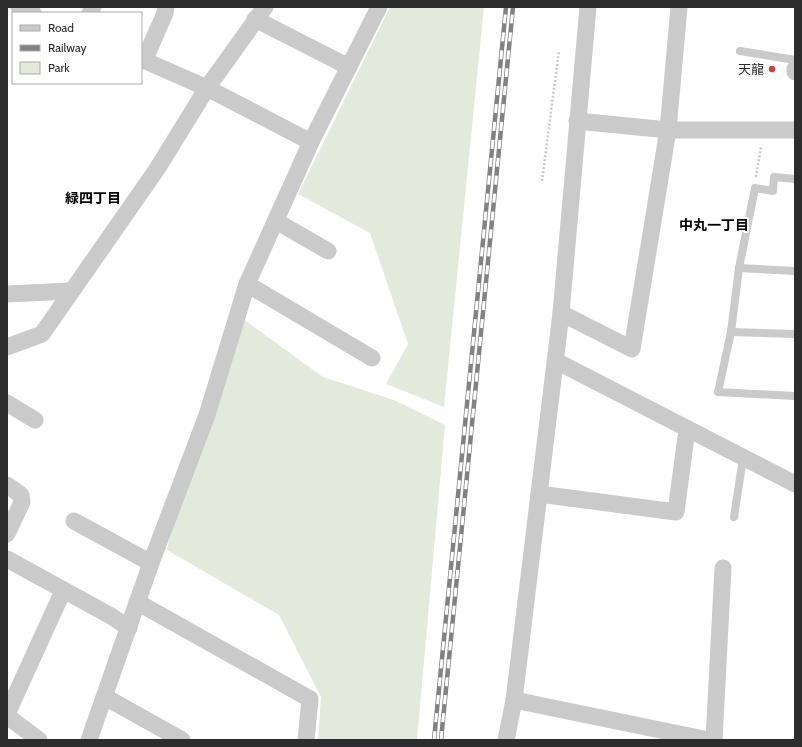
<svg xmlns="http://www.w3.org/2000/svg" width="802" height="747" font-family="Cabin,'Noto Sans JP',sans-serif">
<rect width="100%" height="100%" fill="#fff"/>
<g fill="#e3eadc">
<path d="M390 7H484L444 407 386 384 408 344 370 233 298 194Z"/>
<path d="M243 319 323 377 394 400 445 425 417 740H318L321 697 279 615 167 550 182 480Z"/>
</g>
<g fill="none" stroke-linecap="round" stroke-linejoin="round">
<g stroke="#cacaca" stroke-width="2.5" stroke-dasharray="2 2" stroke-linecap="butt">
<path d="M756 177 761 147"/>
<path d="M542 181 559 50"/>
</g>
<g stroke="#cacaca" stroke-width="8">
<path d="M740 51 795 60"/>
<path d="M795 179 774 177 773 191 755 188 739 268 731 332 718 392 795 396"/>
<path d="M739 268 795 271"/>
<path d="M731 332 795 334"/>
<path d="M734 517 743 458"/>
</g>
<g stroke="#cacaca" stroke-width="17">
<path d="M19 7 33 13"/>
<path d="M90 13 93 7"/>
<path d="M255 19 349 67"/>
<path d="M141 59 207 88 311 142"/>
<path d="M144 61 165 13 166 7"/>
<path d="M795 69V72"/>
<path d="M577 121 668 130H795"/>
<path d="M276 221 328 251"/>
<path d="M247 284 372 358"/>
<path d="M7 294 71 291"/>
<path d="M561 313 632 349 668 130 679 7"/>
<path d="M7 347 42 334 157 169 207 88 265 7"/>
<path d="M556 361 795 484"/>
<path d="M7 403 35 420"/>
<path d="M7 485 21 495 22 502 7 534"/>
<path d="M539 494 676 512 687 429"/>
<path d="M74 521 151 563"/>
<path d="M7 559 111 616 129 628"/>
<path d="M137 602 310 699 306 740"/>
<path d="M105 697 182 740"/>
<path d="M514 700 709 740"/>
<path d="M7 714 63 591"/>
<path d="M7 716 39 740"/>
<path d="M89 740 151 563 207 415 247 284 311 142 379 7"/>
<path d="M506 740 514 700 561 313 588 7"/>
<path d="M714 740 723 568"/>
</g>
<defs>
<g id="rail">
<path d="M434 740 506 7"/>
<path d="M441 740 513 7"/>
</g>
</defs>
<use href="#rail" stroke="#828282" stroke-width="4.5"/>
<use href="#rail" stroke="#fff" stroke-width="3" stroke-dasharray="9" stroke-linecap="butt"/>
</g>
<circle fill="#d73d42" stroke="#fff" stroke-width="1.5" cx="772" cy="69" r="4"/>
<g text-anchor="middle" stroke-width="4" stroke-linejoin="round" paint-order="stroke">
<g font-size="13" fill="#2d2d2d" stroke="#fff" text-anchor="end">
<text x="764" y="74">天龍</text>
</g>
<g font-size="14" font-weight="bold" fill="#000" stroke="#fff">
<text x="93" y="203">緑四丁目</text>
<text x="714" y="230">中丸一丁目</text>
</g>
</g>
<rect width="802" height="747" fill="none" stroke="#2d2d2d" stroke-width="16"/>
<rect x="12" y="12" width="130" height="72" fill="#ffffff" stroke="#ababab"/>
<rect x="20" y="25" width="20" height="6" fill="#cacaca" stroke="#ababab"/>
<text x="48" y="32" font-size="12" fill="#2d2d2d">Road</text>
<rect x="20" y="45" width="20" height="6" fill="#828282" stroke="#ababab"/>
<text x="48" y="52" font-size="12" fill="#2d2d2d">Railway</text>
<rect x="20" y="62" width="20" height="12" fill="#e3eadc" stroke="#ababab"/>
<text x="48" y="72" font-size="12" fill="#2d2d2d">Park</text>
</svg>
